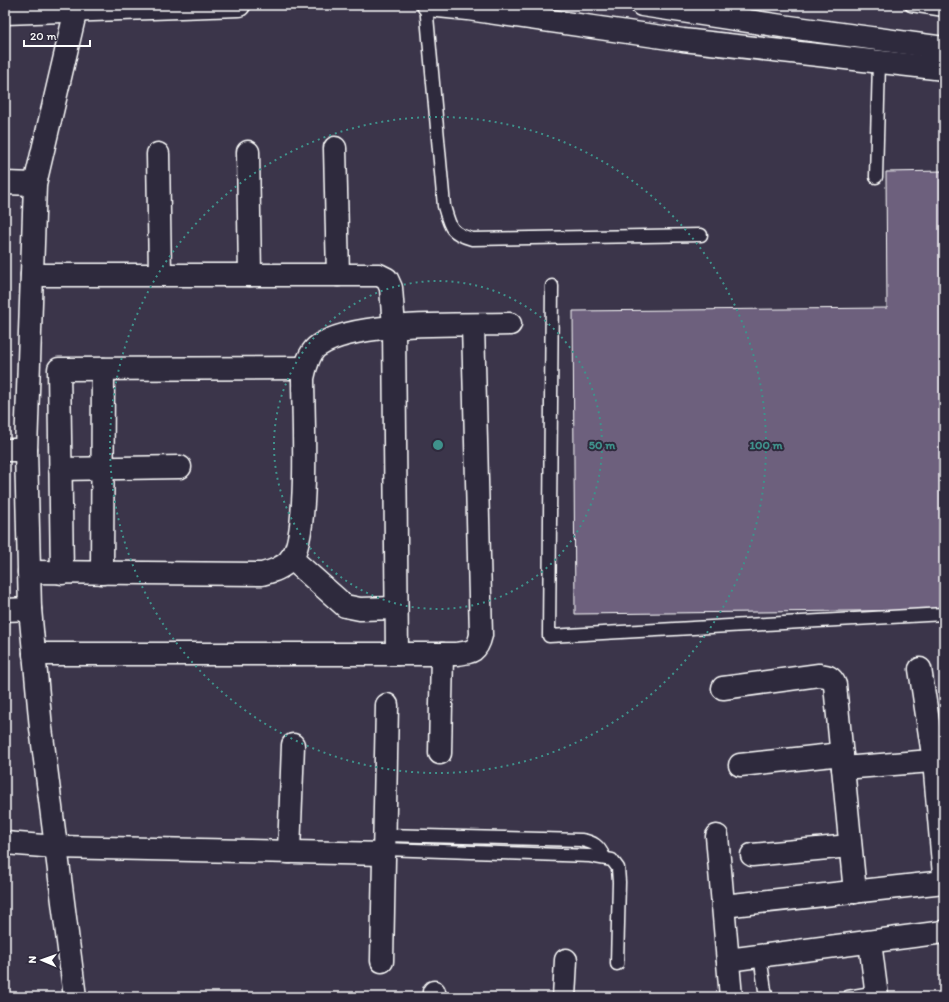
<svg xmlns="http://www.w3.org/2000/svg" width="949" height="1002" font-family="Itim,sans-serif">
<rect width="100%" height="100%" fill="#3b354a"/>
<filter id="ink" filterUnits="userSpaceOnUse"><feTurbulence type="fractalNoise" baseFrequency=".025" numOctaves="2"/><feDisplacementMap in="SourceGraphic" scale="8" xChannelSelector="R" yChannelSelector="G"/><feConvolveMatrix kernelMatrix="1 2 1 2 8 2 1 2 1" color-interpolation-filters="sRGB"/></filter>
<g filter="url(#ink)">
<path fill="#6d617d" stroke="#fff" d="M944 171V610L575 614 573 311 887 308 886 172Z"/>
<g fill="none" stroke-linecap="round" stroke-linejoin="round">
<defs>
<g id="service">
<path d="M426 5 444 206C450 227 450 233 472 239L701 235"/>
<path d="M911 5 944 10"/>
<path d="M876 177 879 62"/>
<path d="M552 286 549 636 944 614"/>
<path d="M384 835 581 840C594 842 599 846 604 857"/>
<path d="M384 849 590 856 612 860 618 868 619 882 617 964"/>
<path d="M760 956 766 997"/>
<path d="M848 997 877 992"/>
</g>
<g id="minor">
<path d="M428 5 468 9 683 40 944 69"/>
<path d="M5 13 239 5"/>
<path d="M335 148 338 275"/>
<path d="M248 152 250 275"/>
<path d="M158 154 160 274"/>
<path d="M5 183 35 184"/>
<path d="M32 275H379L387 279 391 288 394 327 397 654"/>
<path d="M5 450H26"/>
<path d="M60 469 180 467"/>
<path d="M291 558 345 606 360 609 396 608"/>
<path d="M29 572 262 574C273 571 283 568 291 559 310 535 303 413 303 378 305 368 310 351 318 346 355 320 464 325 510 324"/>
<path d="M62 573 59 369 305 368"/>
<path d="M102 573 103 369"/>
<path d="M5 610 30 609"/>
<path d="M34 654H456C472 652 477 652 481 635L473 325"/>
<path d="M920 669 934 761 944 875"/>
<path d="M723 688 819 675C828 676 832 677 835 685L855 892"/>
<path d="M440 753 442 654"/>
<path d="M740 765 842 754"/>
<path d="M843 768 944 760"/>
<path d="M717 836 731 997"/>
<path d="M5 843 56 847 384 854"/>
<path d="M289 852 293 745"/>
<path d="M752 855 850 846"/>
<path d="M723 906 944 882"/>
<path d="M870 942 877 997"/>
<path d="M728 960 944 932"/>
<path d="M382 961 387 705"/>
<path d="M75 997 41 728 30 609 26 450 35 184 77 5"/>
<path d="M434 997V992"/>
<path d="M564 997 566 960"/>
</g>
<path id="secondary" d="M642 5 782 26 944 48"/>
</defs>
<use href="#service" stroke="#fff" stroke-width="15"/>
<use href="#minor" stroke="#fff" stroke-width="25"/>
<use href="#secondary" stroke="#fff" stroke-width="25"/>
<use href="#service" stroke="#2f2a3d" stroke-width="12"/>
<use href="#minor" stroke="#2f2a3d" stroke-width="22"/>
<use href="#secondary" stroke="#2f2a3d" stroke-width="22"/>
</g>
</g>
<g fill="none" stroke="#3f918b" stroke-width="2" stroke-dasharray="2 4">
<circle cx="438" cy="445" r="164"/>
<circle cx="438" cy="445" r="328"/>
</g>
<circle cx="438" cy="445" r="6" fill="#3f918b" stroke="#2f2a3d" stroke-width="2"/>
<g font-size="12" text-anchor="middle" font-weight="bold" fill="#3f918b" stroke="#2f2a3d" stroke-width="4" stroke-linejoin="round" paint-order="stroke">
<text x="602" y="449">50 m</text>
<text x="766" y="449">100 m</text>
</g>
<rect width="949" height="1002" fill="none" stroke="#2f2a3d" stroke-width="20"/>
<rect x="10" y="10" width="929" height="982" fill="none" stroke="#fff" stroke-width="1.5" filter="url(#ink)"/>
<g transform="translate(42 960) rotate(272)" stroke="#2f2a3d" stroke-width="3" paint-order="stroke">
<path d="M0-3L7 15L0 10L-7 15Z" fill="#ffffff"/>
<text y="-6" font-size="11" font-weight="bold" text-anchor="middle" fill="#ffffff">N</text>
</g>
<path d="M24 40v6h66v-6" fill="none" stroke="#ffffff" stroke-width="2"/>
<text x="30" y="40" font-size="12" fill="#ffffff" stroke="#2f2a3d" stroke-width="3" paint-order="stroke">20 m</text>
</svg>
